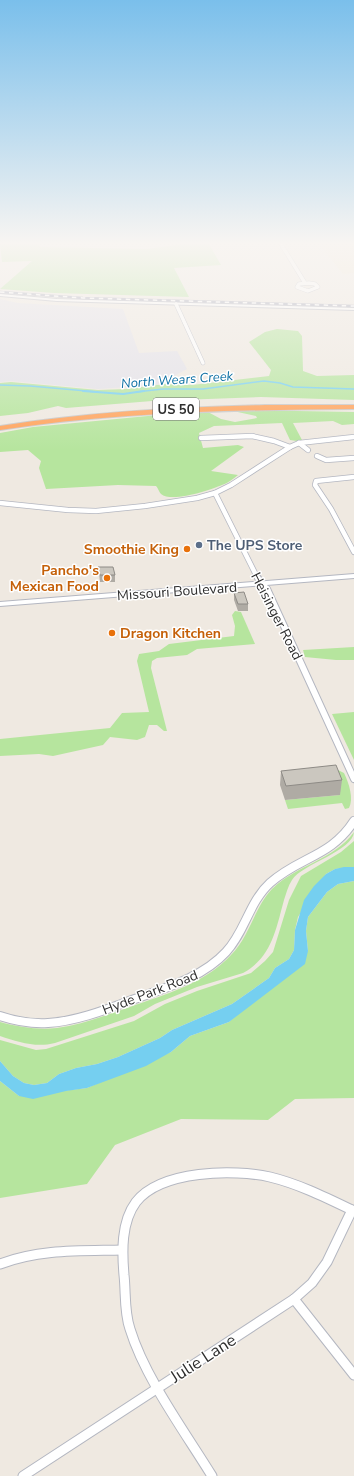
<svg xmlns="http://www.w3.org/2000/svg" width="354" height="1476" font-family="'Nunito Sans',sans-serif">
<rect width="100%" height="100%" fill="#efe9e1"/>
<path fill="#e3e1e8" d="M0 299 18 303 123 309 139 353 177 351 187 369 157 385 98 389 11 381 0 382Z"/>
<path fill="#f0e6d1" d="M319 244H354V273L343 274Z"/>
<g fill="#b6e59e">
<path d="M0 244H39L40 247 147 249 183 244H209L221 265 174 268 189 297 54 293 0 289 32 261 2 262Z"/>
<path d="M277 329 298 331 302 336 303 371 317 376 354 375V400L261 397 152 401 66 408 58 406 28 413 0 416V383L11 382 98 390 126 389 165 384 192 385 269 376 271 370 249 342 265 332Z"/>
<path d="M246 410 354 412V424L342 425 333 421 293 423 302 440 297 441 290 440 282 423 214 426 199 433 203 448 238 445 244 447 211 471 238 475C233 479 228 483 222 485 210 490 172 503 161 494 159 492 158 488 156 486L118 485 46 489 39 468 41 461 28 450 0 452V433L33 427 179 413 208 412 221 419 235 422 257 418 256 416 233 411Z"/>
<path d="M235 611 241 612 255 644 197 649 187 655 157 658 152 661 151 668 167 731H164L157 725H149L145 737 137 740 110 737 103 745 53 756 39 754 0 756V739L110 728 122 713 149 712 137 661 139 654 159 651 169 644 234 636 235 626 232 615Z"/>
<path d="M354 647V660H336L305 657 303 650Z"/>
<path d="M354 712V760L332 714Z"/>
<path d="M338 770 344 773C349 783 354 799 349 808L345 809 342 803 288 809 285 800 340 795 329 771Z"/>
<path d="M354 832C353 851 302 864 292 880 288 886 286 894 284 900 276 929 272 957 243 973L197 987 155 1004 134 1016 55 1043C36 1048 18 1042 0 1036V1022C19 1027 37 1030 57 1028 82 1025 106 1015 130 1007 166 994 204 984 231 955 250 936 254 908 272 889 296 865 334 860 354 832Z"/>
<path d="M354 841V867L335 869 326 874 298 917 295 930 294 950 289 959 275 968 269 978 232 1004 172 1030 160 1038 118 1057 97 1064 76 1068 59 1074 47 1083 34 1085 24 1083 13 1076 0 1061V1040L36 1050 46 1049 134 1021 165 1004 197 991 251 973 265 961 273 952 289 900 301 876 341 852Z"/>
<path d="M354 881V1098L295 1099 268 1120 181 1119 115 1145 87 1184 0 1198V1081L19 1096 87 1088 171 1052 190 1036 229 1022 308 951 306 931 308 917 327 892 338 884Z"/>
</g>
<path fill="#75cff0" d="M344 867H354V881L338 884 327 892 308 917 306 931 308 951 305 964 229 1022 190 1036 171 1052 146 1066 87 1088 66 1091 33 1099 19 1096 0 1081V1061L13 1076 24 1083 34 1085 47 1083 59 1074 76 1068 97 1064 118 1057 160 1038 172 1030 232 1004 269 978 275 968 289 959 294 950 295 930 304 900 314 886 326 874 335 869Z"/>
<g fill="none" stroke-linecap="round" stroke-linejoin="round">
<g stroke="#75cff0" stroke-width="1.5">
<path d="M0 385 30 386 98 392"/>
<path d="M136 392 163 389H203L264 381 280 383 293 387 354 389"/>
</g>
<path stroke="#75cff0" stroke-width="2" d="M83 391 123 394 144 391"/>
<defs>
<g id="minor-far3">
<path d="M281 244 305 283"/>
<path d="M309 283 315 284 318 287 308 291 297 287 299 284Z"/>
<path d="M176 304 203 363"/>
</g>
<g id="minor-far2">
<path d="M201 438 252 436 274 441 290 447"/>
<path d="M299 443 308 450"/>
<path d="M317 456 326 460 354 458"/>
<path d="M354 477 316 481 315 485 331 509 354 552"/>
<path d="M215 493 258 579"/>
<path d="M0 503 68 510 96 511 145 506 197 498 215 493 231 485 290 447 299 443 354 437"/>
</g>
<path id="minor-far1" d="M258 578 261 584"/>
<g id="minor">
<path d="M0 1264C40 1249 80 1251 122 1250"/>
<path d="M294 1299 354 1375"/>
<path d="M23 1476 294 1299 312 1283 327 1262 352 1210"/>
<path d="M212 1476C185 1432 145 1378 130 1329 124 1312 126 1293 124 1275 122 1252 121 1222 136 1202 161 1170 234 1169 270 1177 299 1184 327 1198 354 1211"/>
</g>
<path id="tertiary-far1" d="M261 584 267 589 354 779"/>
<path id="tertiary" d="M0 1016C15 1021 32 1024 48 1023 77 1021 105 1010 132 1000 165 988 202 978 226 952 245 932 249 902 270 883 299 857 331 857 354 821"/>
<g id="secondary">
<path d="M0 294 57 299 354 308V310L57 301 0 296Z"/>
<path d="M354 574V578L0 606V602Z"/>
</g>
<path id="motorway" d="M265 405H354V409C235 410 118 412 0 430V426C88 412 176 407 265 405Z"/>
</defs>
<use href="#minor-far3" stroke="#b4b7c1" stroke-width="4.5"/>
<use href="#minor-far2" stroke="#b4b7c1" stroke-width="6"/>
<use href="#minor-far1" stroke="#b4b7c1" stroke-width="8"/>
<use href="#minor" stroke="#b4b7c1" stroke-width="11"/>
<use href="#tertiary-far1" stroke="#b4b7c1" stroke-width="8"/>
<use href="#tertiary" stroke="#b4b7c1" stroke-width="10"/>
<use href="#secondary" stroke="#b4b7c1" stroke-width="2"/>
<use href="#motorway" stroke="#c9c9c9" stroke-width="2"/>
<use href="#minor-far3" stroke="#fff" stroke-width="3.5"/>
<use href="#minor-far2" stroke="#fff" stroke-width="4.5"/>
<use href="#minor-far1" stroke="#fff" stroke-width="5.5"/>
<use href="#minor" stroke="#fff" stroke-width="9"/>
<use href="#tertiary-far1" stroke="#fff" stroke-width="6"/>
<use href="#tertiary" stroke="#fff" stroke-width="8"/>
<use href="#secondary" fill="#fff" fill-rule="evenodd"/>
<use href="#motorway" fill="#ffa35c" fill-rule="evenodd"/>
<defs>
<path id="rail" d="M0 292 83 298 354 306"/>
</defs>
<use href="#rail" stroke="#a3a6b8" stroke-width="2.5"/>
<use href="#rail" stroke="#fff" stroke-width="1.5" stroke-dasharray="4.5" stroke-linecap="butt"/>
</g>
<g fill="#afaba4">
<path d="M98 567 115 575V582H100L99 573Z"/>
<path d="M234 593 248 604V611H238L234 600Z"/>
<path d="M281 771 342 780 340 795 285 800 280 785Z"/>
</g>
<g fill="#cbc7bf" stroke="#8e8b86">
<path d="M98 567H113L115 575H100Z"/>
<path d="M244 592 248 604H238L234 593Z"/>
<path d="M336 765 342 780 286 786 281 771Z"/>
</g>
<linearGradient id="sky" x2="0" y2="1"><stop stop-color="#7abfeb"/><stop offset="0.54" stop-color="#f8f5f2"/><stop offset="1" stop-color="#f8f5f2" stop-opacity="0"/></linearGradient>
<rect width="354" height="450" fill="url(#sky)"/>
<circle fill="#5c6f8a" stroke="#fff" stroke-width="1.5" cx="199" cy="545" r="4"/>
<g fill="#e8710a" stroke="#fff" stroke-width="1.5">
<circle cx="187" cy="549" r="4"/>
<circle cx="107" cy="578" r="4"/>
<circle cx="112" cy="633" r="4"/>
</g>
<g text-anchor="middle" stroke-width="3" stroke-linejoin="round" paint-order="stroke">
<g font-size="13" font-style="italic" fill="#0d6fa3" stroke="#fff">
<text transform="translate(177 379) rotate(-4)" y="5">North Wears Creek</text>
</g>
<rect fill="#fff" stroke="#6d6d6d" stroke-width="1" x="153" y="398" width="46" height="22" rx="3"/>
<g font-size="13" font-weight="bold" fill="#2e2e2e">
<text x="176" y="414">US 50</text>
</g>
<g font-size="14" font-weight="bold" fill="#4e5e75" stroke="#fff" text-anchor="start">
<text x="207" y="550">The UPS Store</text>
</g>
<g font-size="14" font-weight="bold" fill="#c56008" stroke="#fff" text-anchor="end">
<text x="179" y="554">Smoothie King</text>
<text x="99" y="575">Pancho's<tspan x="99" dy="16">Mexican Food</tspan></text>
<text x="120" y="638" text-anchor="start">Dragon Kitchen</text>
</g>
<g font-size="14" fill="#2e2e2e" stroke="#fff">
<text transform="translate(177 591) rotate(-4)" y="5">Missouri Boulevard</text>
<text transform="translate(277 616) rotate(63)" y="5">Heisinger Road</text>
<text transform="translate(150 992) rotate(-21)" y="5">Hyde Park Road</text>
</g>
<g font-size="17" fill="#2e2e2e" stroke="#fff">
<text transform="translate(203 1358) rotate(-33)" y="6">Julie Lane</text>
</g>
</g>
</svg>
